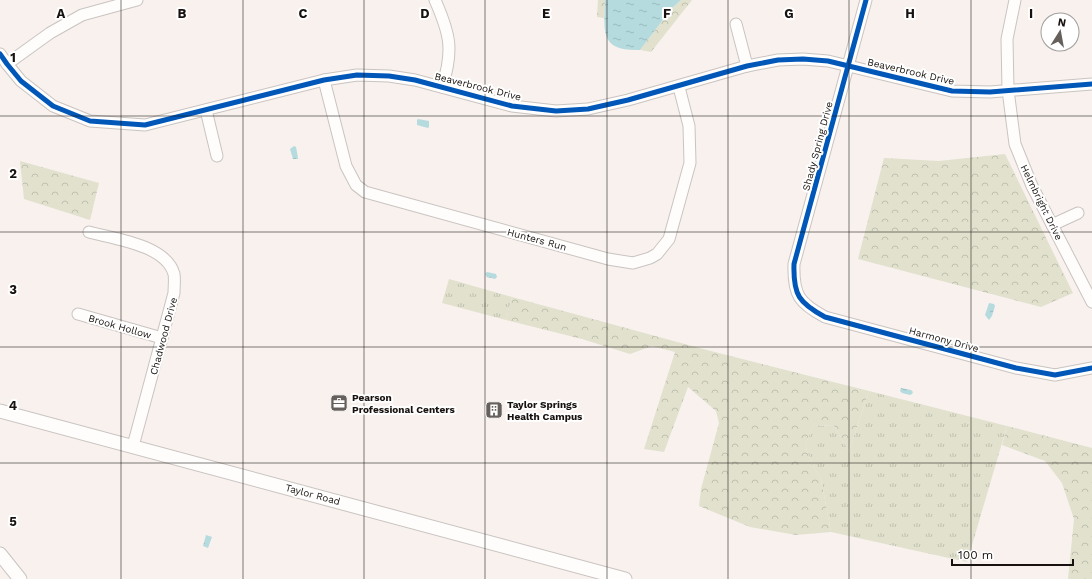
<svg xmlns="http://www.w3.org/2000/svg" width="1092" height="579" font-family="'Work Sans',sans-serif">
<defs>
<pattern id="grass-tufts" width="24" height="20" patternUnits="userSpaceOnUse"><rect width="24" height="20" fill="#e1e1ce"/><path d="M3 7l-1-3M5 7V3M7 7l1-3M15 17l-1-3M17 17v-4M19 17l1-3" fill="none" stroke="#c0c0b0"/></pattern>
<pattern id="forest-crowns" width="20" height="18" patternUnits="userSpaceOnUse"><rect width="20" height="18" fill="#e1e1ce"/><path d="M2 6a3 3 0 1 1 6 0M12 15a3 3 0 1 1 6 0" fill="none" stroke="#c0c0b0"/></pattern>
<pattern id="water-ripples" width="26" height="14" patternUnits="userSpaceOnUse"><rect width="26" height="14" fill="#b5dbdf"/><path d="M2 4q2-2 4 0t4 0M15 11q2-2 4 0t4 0" fill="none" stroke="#9bbbbe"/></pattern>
</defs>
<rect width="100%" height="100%" fill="#f8f1ee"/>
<g fill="url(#grass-tufts)">
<path d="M449 279 512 297 506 320 442 303Z"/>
<path d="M869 391 1007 426 967 562 831 532 821 479 812 464 805 445 813 425 834 426 849 451Z"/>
</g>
<g fill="url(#forest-crowns)">
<path d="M598 0H605L604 18 597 17Z"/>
<path d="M681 0H692L651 52 640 50 672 8Z"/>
<path d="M1005 154 1073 293 1041 307 858 259 884 158 939 161Z"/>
<path d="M20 161 99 183 90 220 24 199Z"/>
<path d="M512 297 703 349 869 391 849 451 834 426 813 425 805 445 812 464 821 479 831 532 796 535 750 527 699 506 701 489 719 423 716 411 688 387 664 452 644 449 675 352 652 346 630 354 582 339 506 320Z"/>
<path d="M1007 426 1092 448V579H1068L1074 519 1062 483 1045 461 1002 445Z"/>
</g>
<g fill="url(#water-ripples)">
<path d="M605 0H681L672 8 640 50C600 51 604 33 605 0Z"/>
<path d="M418 119 429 121V127L428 128 417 125V120Z"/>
<path d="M294 146 296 147 298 158V159H293L290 149Z"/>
<path d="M487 272 496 274 497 277 495 279 487 277 485 274Z"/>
<path d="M989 303 994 304 995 306 992 316 989 320 985 315Z"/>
<path d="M901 388 911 390 913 392 912 394 910 395 902 393 900 391Z"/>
<path d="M206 535 212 537 208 548 203 546Z"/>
</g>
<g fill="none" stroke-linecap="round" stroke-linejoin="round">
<defs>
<g id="minor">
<path d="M435 0C450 34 454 50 442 87"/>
<path d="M866 0 794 264C793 295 799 303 825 317L1016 368 1055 375 1092 368"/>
<path d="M1015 0 1007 39 1008 90 1015 144 1032 186 1092 302"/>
<path d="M736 24 747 66"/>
<path d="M0 54 7 64 21 81 53 106 90 121 145 125 324 80 357 75 389 76 415 80 512 106 556 111 588 109 628 100 747 66 778 60 803 59 828 61 952 91 990 92 1092 84"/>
<path d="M7 64 50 33 82 15 137 0"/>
<path d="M324 80 346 166 356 185 365 192 608 259 633 263 650 258 657 254 669 239 690 163 689 126 679 87"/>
<path d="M206 110 217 156"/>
<path d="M1052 225 1078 213"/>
<path d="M89 232C115 239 166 245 174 274 175 279 174 287 174 293L133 446"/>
<path d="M78 314 162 338"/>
</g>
<g id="major">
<path d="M0 411 625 579"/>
<path d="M0 554 20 579"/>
</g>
</defs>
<use href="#minor" stroke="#cac4c1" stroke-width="13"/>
<use href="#major" stroke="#cac4c1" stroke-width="15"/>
<use href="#minor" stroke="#fefdfc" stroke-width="11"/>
<use href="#major" stroke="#fefdfc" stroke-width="13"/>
<defs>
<g id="cycleway">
<path d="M866 0 794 264C793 295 799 303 825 317L1016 368 1055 375 1092 368"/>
<path d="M0 54 7 64 21 81 53 106 90 121 145 125 324 80 357 75 389 76 415 80 512 106 556 111 588 109 628 100 747 66 778 60 803 59 828 61 952 91 990 92 1092 84"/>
</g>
</defs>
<use href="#cycleway" stroke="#fff" stroke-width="8"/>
<use href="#cycleway" stroke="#0057b8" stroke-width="5"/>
</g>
<path fill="none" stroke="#17120f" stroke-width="1" stroke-opacity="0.55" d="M121 0V579M243 0V579M364 0V579M485 0V579M607 0V579M728 0V579M849 0V579M971 0V579M0 116H1092M0 232H1092M0 347H1092M0 463H1092"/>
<defs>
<symbol id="office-square" viewBox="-11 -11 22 22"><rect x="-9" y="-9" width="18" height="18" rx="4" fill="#66605d" stroke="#fff"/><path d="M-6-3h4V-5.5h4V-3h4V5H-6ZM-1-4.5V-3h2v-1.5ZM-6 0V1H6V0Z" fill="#fff"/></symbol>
<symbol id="building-square" viewBox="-11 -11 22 22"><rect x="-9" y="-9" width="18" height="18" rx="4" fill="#66605d" stroke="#fff"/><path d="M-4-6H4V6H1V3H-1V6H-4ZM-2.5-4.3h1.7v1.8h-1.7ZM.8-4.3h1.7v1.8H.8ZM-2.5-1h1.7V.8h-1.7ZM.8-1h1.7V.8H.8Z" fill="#fff"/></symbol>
</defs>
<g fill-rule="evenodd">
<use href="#office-square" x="329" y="393" width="20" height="20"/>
<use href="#building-square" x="484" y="400" width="20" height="20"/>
</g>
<g text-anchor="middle" stroke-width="4" stroke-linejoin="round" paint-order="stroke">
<g font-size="10" fill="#17120f" stroke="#fff">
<text transform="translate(911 71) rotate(13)" y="4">Beaverbrook Drive</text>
<text transform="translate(478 86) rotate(14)" y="4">Beaverbrook Drive</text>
<text transform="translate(817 146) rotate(-75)" y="4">Shady Spring Drive</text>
<text transform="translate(1042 202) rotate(64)" y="4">Helmbright Drive</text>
<text transform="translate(537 239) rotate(15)" y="4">Hunters Run</text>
<text transform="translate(120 326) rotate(16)" y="4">Brook Hollow</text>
<text transform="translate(163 336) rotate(-75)" y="4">Chadwood Drive</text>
<text transform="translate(944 339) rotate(15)" y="4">Harmony Drive</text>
<text transform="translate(313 494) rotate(15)" y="4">Taylor Road</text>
</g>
<g font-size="10" font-weight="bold" fill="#17120f" stroke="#fff" text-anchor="start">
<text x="352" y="401">Pearson<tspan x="352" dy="12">Professional Centers</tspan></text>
<text x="507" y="408">Taylor Springs<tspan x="507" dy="12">Health Campus</tspan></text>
</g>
</g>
<g font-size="13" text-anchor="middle" font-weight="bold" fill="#17120f" stroke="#fff" stroke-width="4" stroke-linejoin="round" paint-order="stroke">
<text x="61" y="18">A</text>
<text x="182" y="18">B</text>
<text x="303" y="18">C</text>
<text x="425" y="18">D</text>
<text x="546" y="18">E</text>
<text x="667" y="18">F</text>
<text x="789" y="18">G</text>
<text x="910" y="18">H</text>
<text x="1031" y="18">I</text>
<text x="13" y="62">1</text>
<text x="13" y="178">2</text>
<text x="13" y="294">3</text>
<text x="13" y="410">4</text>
<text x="13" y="526">5</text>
</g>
<g transform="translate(1060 32) rotate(11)"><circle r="19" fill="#ffffff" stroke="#a2a09f"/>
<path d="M0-3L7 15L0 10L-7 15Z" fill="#66605d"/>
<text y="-6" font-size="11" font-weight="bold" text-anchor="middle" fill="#17120f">N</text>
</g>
<path d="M952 559v6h121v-6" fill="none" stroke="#17120f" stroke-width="2"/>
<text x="958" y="559" font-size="12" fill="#17120f" stroke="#ffffff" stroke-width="3" paint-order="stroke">100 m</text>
</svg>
